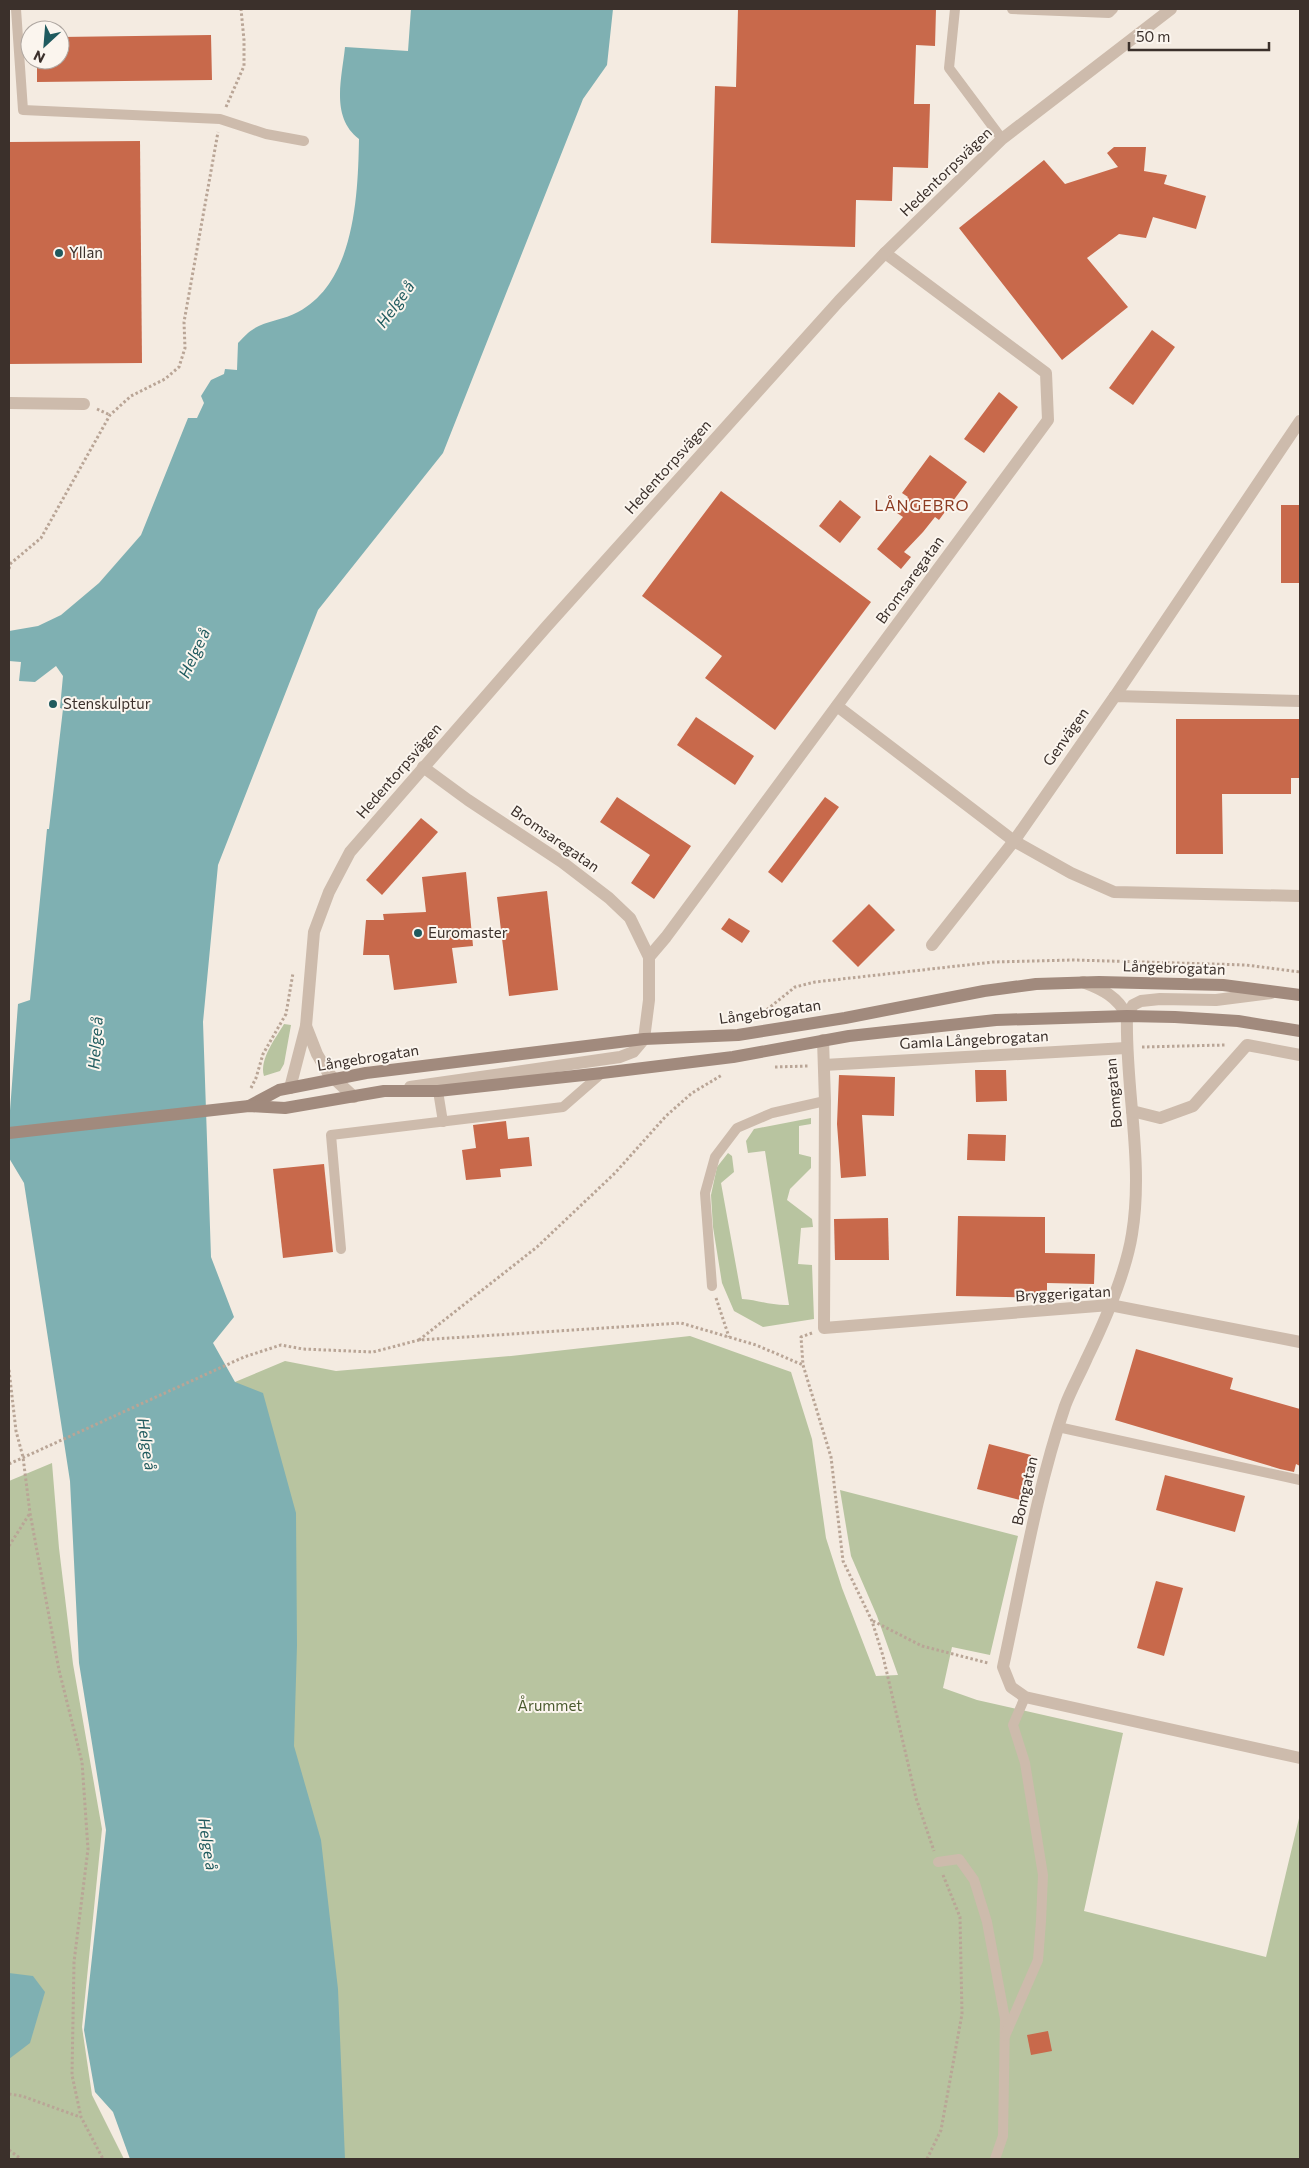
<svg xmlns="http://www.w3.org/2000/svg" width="1309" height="2168" font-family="Commissioner,sans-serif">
<rect width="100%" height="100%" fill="#f4ebe1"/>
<g fill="#b8c4a0">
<path d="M284 1024 291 1025 284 1064 280 1071 264 1076C259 1059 276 1038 284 1024Z"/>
<path d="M811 1118V1124L799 1126V1154L811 1157V1168L790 1189 787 1200 812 1219 813 1227 801 1228 798 1264 812 1265 814 1319 763 1327 734 1311 722 1283 713 1227 711 1195 717 1167 728 1153 732 1156 734 1172 721 1183 742 1299C758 1300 773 1306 789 1305L765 1151 748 1153 746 1141 754 1129Z"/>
<path d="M690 1336 791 1372 812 1439 826 1538 842 1588 876 1676 898 1675 877 1616 851 1556 840 1490 1018 1536 990 1655 952 1647 943 1688 977 1700 1123 1733 1084 1911 1266 1957 1300 1814V2159H259L235 1382 285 1361 336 1371 511 1356Z"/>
<path d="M52 1463 59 1548 73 1664 102 1829 82 2027 92 2095 124 2159H9V1481Z"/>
</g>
<g fill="#7fb0b2">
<path d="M411 9H613L607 65 583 99 443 453 318 610 218 865 203 1022 211 1257 234 1317 213 1343 235 1382 263 1393 296 1513 297 1645 294 1746 321 1840 338 1989 345 2159H130L113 2112 95 2092 84 2030 106 1830 79 1663 70 1481 24 1183 9 1158V1124L18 1004 30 1000 47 829H49L63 709 60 708 63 676 56 666 35 682 19 681 21 662 9 661V631L38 626 61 615 99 583 141 535 188 418H197L204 403 201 396 211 380 224 374 225 369 237 370 238 343C242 339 247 333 252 330 264 321 284 320 298 312 355 282 358 195 359 139 330 117 342 78 345 47L408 51Z"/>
<path d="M9 1973 33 1976 45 1992 30 2043 9 2059Z"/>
</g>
<g fill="#c8694b">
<path d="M738 9H936L935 46 916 45 914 104H930L928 168 893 167 892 201 856 200 855 247 711 243 715 86 736 87Z"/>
<path d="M211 35 212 80 37 82V60H60V37Z"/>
<path d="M140 141 142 363 9 364V142Z"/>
<path d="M1114 147H1146L1144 171 1167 175 1164 184 1206 196 1196 229 1153 217 1146 238 1119 234 1087 258 1128 307 1062 360 959 228 1044 160 1065 184 1118 167 1107 153Z"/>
<path d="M1152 330 1175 347 1133 405 1109 388Z"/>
<path d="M999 392 1018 407 984 453 964 439Z"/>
<path d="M930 455 967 482 939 520 935 517 923 532 904 552 911 557 901 569 877 549 903 517 897 513 908 497 902 493Z"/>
<path d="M721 491 871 602 775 730 705 678 722 656 642 596Z"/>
<path d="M840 500 861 517 840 543 819 526Z"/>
<rect x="1281" y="505" width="19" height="78"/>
<path d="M696 717 754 756 735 785 677 745Z"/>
<path d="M1176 719H1300V778H1291V794H1222L1223 854H1176Z"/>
<path d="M617 797 691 846 654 899 631 883 650 855 600 822Z"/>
<path d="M825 797 839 807 782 883 768 872Z"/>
<path d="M421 818 438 832 382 895 366 880Z"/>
<path d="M466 872 473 946 452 948 457 983 394 990 389 955H363L366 920H384L383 914 426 912 422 877Z"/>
<path d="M547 891 558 990 509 996 497 897Z"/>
<path d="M869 904 895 930 858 967 832 941Z"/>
<path d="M729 918 750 931 742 943 721 929Z"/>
<path d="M975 1070H1006L1007 1101 976 1102Z"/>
<path d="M839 1075 895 1077 894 1116 862 1115 866 1176 841 1178 837 1124Z"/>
<path d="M506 1121 508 1139 529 1137 532 1166 500 1169 501 1177 466 1180 462 1150 476 1148 473 1125Z"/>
<path d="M968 1134 1006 1135 1005 1161 967 1160Z"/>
<path d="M324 1164 333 1252 283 1258 273 1169Z"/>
<path d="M958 1216 1045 1217V1253L1095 1254 1094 1284 1047 1283V1298L956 1296Z"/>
<path d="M888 1218 889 1260H835L834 1219Z"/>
<path d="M1136 1349 1233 1378 1230 1389 1300 1409V1466L1296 1464 1294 1472 1280 1469 1115 1420Z"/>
<path d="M989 1444 1031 1455 1020 1500 977 1489Z"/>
<path d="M1165 1475 1245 1496 1235 1532 1156 1510Z"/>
<path d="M1156 1581 1183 1588 1164 1656 1137 1648Z"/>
<path d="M1048 2031 1052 2051 1031 2055 1027 2035Z"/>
</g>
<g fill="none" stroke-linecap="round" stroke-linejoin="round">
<g stroke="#b9a596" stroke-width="3" stroke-dasharray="2.5 2.5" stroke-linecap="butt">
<path d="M226 107 244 66V40L241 9"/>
<path d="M97 409 110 415"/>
<path d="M9 569 10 564 41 538 110 415 131 396 165 379 179 367 185 348 184 322 218 132"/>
<path d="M759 1016 795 987 815 982 993 962 1074 960 1246 965 1300 972"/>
<path d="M1142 1047 1225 1045"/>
<path d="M775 1067 808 1066"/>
<path d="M251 1088 256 1078 263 1054 286 1014 293 973"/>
<path d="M716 1298 729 1337"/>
<path d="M812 1333 801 1337 803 1365 831 1457 843 1561 872 1621 883 1656 916 1798 934 1851"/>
<path d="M419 1340 537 1247 615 1173 666 1116 692 1093 722 1075"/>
<path d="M9 1370 16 1431 23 1457 30 1513 59 1670 82 1762 88 1849 74 1962 72 2075 81 2117 103 2159"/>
<path d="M9 1464 244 1357 281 1345 303 1349 373 1352 419 1340 681 1323 756 1345 803 1365"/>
<path d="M9 1546 30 1513"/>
<path d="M873 1621 922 1646 988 1663"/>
<path d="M9 2094 22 2096 80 2117"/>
<path d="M9 2150 21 2159"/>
<path d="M927 2159 941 2130 962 2014 960 1917 943 1875"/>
</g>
<g stroke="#cdbbac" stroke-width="10">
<path d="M16 9 23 110 220 119 266 134 304 141"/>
<path d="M955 9 949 68 1002 139"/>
<path d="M1012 9 1109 13 1113 9"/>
<path d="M438 1091 443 1122"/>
<path d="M341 1249 331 1135 563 1107 602 1073"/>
<path d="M712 1286 705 1193 715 1157 737 1128 772 1113 825 1101"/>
<path d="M1058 1427 1300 1480"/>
<path d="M938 1862 959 1859 974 1880 987 1922 1005 2019 1003 2136 995 2159"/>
<path d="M1005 2036 1038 1960 1041 1921 1043 1875 1025 1763 1013 1725 1025 1697"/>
</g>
<g stroke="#cdbbac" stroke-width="12">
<path d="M9 403 84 404"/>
<path d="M1115 696 1300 421"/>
<path d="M837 706 1014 841 1071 873 1114 892 1300 896"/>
<path d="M932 945 1014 841 1115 696 1300 701"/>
<path d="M649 957 666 937 1048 420 1046 373 885 253"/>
<path d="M1083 982C1102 989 1118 997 1127 1016L1133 1005 1141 1001 1160 999 1216 1000 1271 993"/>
<path d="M1127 1016C1125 1088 1144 1162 1132 1234 1126 1272 1104 1323 1087 1358 1080 1374 1071 1390 1065 1406 1036 1491 1022 1580 1003 1667L1011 1687 1025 1697 1300 1758"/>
<path d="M823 1040 825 1101 824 1328 1110 1305 1300 1342"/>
<path d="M824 1065 1126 1048"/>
<path d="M410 1087 620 1057 633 1052 644 1039 649 1000V957L630 918 609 898 562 862 468 800 423 767"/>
<path d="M1132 1111 1160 1118 1193 1106 1247 1045 1300 1055"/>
</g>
<g stroke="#cdbbac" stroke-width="12">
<path d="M306 1026 317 1054 328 1073 354 1097"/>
<path d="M290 1088 306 1026 314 932 329 892 350 852 547 626 839 301 885 253 1002 139 1171 9"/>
</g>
<g stroke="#a18a7d" stroke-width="12">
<path d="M249 1106 279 1090 366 1073 644 1039 738 1035 845 1018 984 991 1036 984 1099 982 1223 985 1300 995"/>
<path d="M9 1133 249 1106 285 1108 384 1091H438L602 1073 733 1057 849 1036 996 1020 1127 1016 1175 1017 1238 1021 1300 1031"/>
</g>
</g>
<g fill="#1f5a5e" stroke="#fbf5ee" stroke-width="2">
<circle cx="59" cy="253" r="5"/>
<circle cx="53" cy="704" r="5"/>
<circle cx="418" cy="933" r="5"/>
</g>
<g text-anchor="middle" stroke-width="4" stroke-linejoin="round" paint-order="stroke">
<g font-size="15" fill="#3b302b" stroke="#fbf5ee">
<text transform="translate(946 172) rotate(-44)" y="5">Hedentorpsvägen</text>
<text transform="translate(668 467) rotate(-48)" y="5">Hedentorpsvägen</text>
<text transform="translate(910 580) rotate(-54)" y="5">Bromsaregatan</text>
<text transform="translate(1066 737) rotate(-55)" y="5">Genvägen</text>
<text transform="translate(399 771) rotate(-49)" y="5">Hedentorpsvägen</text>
<text transform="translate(555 839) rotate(35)" y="5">Bromsaregatan</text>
<text transform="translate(1174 968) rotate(2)" y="5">Långebrogatan</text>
<text transform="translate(770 1012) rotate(-8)" y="5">Långebrogatan</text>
<text transform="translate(974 1040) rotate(-3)" y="5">Gamla Långebrogatan</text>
<text transform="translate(368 1058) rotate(-9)" y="5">Långebrogatan</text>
<text transform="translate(1114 1093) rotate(-95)" y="5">Bomgatan</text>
<text transform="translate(1063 1294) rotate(-3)" y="5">Bryggerigatan</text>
<text transform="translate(1025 1491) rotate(-77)" y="5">Bomgatan</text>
</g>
<g font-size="15" fill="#3b302b" stroke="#fbf5ee" text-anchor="start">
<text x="69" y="258">Yllan</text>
<text x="63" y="709">Stenskulptur</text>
<text x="428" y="938">Euromaster</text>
</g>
<g font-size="15" fill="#4a5a2e" stroke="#fbf5ee">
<text x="550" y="1711">Årummet</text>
</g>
<g font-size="16" font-style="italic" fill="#1f5a5e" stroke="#fbf5ee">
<text transform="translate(395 304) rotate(-54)" y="6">Helge å</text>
<text transform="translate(194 653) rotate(-65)" y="6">Helge å</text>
<text transform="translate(95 1043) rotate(-86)" y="6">Helge å</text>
<text transform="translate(147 1444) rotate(81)" y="6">Helge å</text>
<text transform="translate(208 1844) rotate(81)" y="6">Helge å</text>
</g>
<g font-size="16" letter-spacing="1" fill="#8c3b22" stroke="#fbf5ee">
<text x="922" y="511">LÅNGEBRO</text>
</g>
</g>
<rect width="1309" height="2168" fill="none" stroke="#3b302b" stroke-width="20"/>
<g transform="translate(45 45) rotate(206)"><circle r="24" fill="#fbf5ee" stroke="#aea6a0"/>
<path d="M0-4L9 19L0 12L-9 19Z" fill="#1f5a5e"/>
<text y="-8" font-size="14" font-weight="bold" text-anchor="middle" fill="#3b302b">N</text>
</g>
<path d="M1129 42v8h140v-8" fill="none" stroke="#3b302b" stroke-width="2.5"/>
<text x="1136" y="42" font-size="15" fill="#3b302b" stroke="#fbf5ee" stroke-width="4" paint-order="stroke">50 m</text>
</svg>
